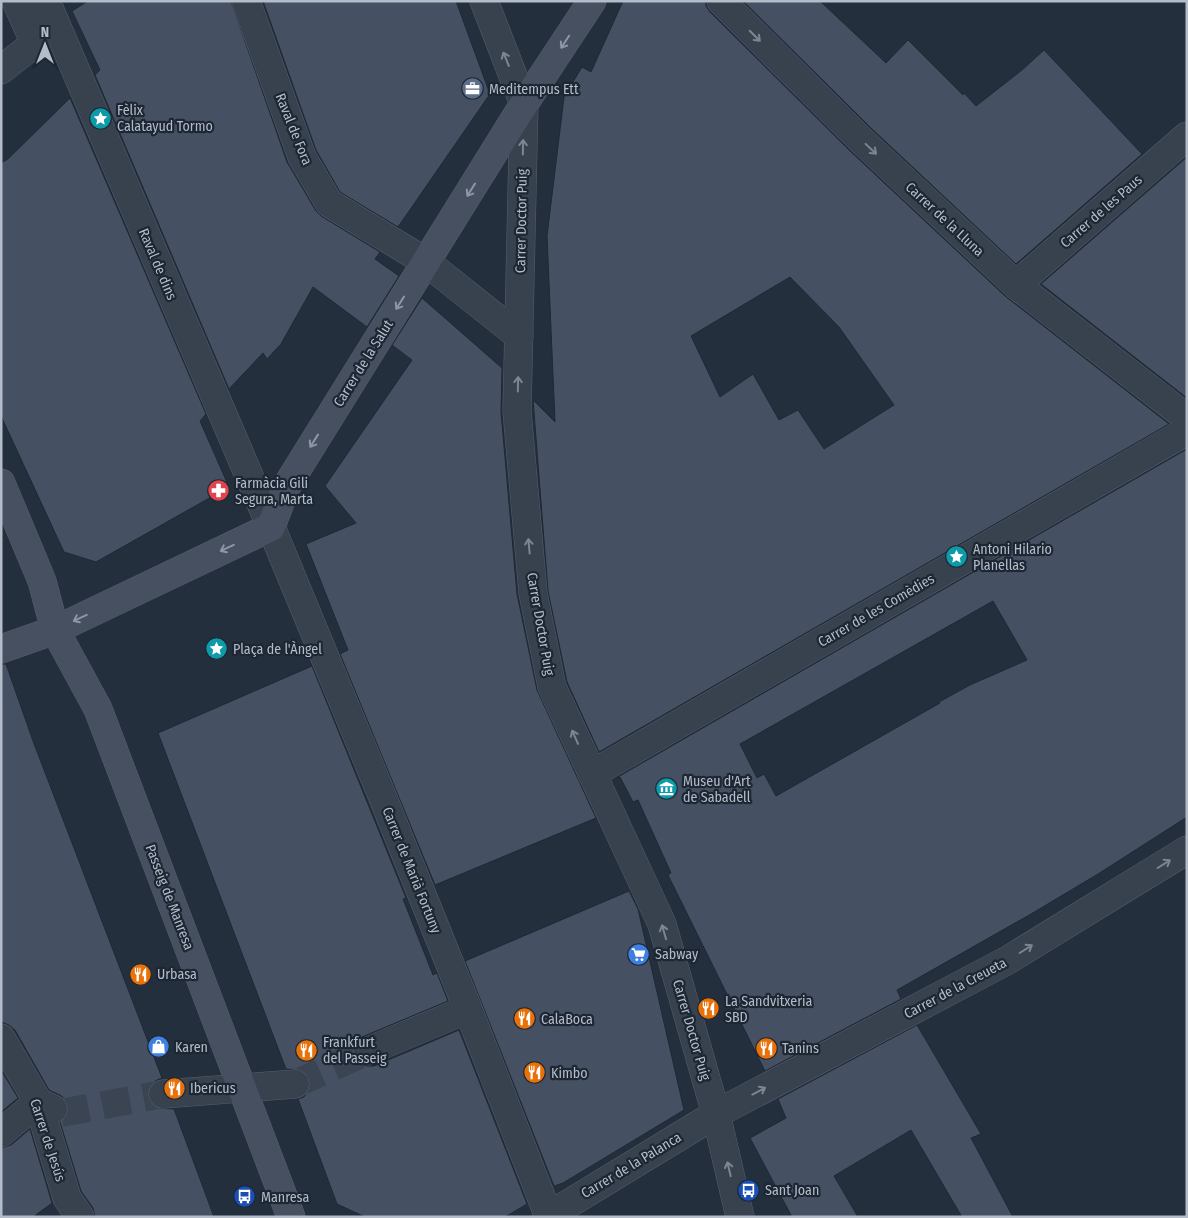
<svg xmlns="http://www.w3.org/2000/svg" width="1188" height="1218" font-family="'Fira Sans Condensed',sans-serif">
<rect width="100%" height="100%" fill="#242f3e"/>
<g fill="#455162" stroke="#1f2835" fill-rule="evenodd">
<path d="M88 1H231L287 162 316 211 321 216 380 252 375 259 399 276 367 327 313 287 281 344 267 359 263 353 229 389 95 75 100 70 72 11Z"/>
<path d="M263 1H456L490 94 398 227 340 192 316 150Z"/>
<path d="M623 1H706V6L710 12 849 150 1005 296 1169 424 599 752 567 682 548 591 533 400 555 422 547 236 564 97 582 67 591 72ZM790 277 839 327 894 405 824 449 798 410 779 420 753 374 720 397 691 336Z"/>
<path d="M743 1H820L886 63 908 40 963 95 964 93 976 106 1022 70 1044 50 1142 154 1016 264 871 128Z"/>
<path d="M70 98 206 414 200 421 229 487 96 562 64 552 1 416V163L8 159Z"/>
<path d="M1187 157V398L1041 284Z"/>
<path d="M422 298 502 368 501 412 517 594 537 690 596 818 435 885 340 654 348 650 306 544 356 523 325 486 412 360 392 345Z"/>
<path d="M1187 449V817L1098 874 1031 914 897 990 901 999 765 1071 668 875 671 873 638 800 633 802 620 777 616 778ZM993 601 1027 660 970 685 939 702 940 703 776 796 764 774 757 778 740 744Z"/>
<path d="M1 664H6L33 741 162 1078 155 1081 149 1087 147 1095 150 1102 157 1108 174 1109 214 1217H95L93 1208 81 1191 60 1122 67 1115 69 1108 66 1100 60 1095 49 1090 15 1030 9 1025 1 1022Z"/>
<path d="M312 666 406 898 403 899 433 975 437 973 448 1001 362 1037 355 1042 352 1050 353 1057 359 1064 367 1066H374L459 1030 527 1204 505 1217H365L337 1204 298 1099 304 1097 309 1090 311 1083 308 1076 301 1070 286 1069 158 733Z"/>
<path d="M629 891 638 909 684 1110 563 1183 554 1186 465 961Z"/>
<path d="M917 1025 981 1134 971 1138 1013 1217H962L911 1130 834 1176 858 1217H792L750 1138 786 1118 778 1099Z"/>
<path d="M1 1070 18 1098 1 1112Z"/>
<path d="M30 1129 52 1203 33 1217H1V1148L11 1145Z"/>
</g>
<g fill="none" stroke-linecap="round" stroke-linejoin="round">
<g stroke="#3a4453" stroke-width="28" stroke-dasharray="28 14" stroke-linecap="butt">
<path d="M295 1084 368 1051"/>
<path d="M61 1113 163 1094"/>
</g>
<defs>
<g id="street">
<path d="M46 1 271 527 381 793 468 1009 549 1217"/>
<path d="M246 1 302 157 329 203 426 262 519 336"/>
<path d="M484 1 524 104 517 411 533 593 552 687 662 924 716 1114 740 1217"/>
<path d="M721 1 860 139 1016 285 1187 418"/>
<path d="M1 70 35 43 16 1"/>
<path d="M1016 285 1187 136"/>
<path d="M592 774 1187 431"/>
<path d="M1 1038 38 1102 67 1198 80 1217"/>
<path d="M368 1051 468 1009"/>
<path d="M163 1094 295 1084"/>
<path d="M1 1133 38 1102 53 1109"/>
<path d="M547 1217 716 1114 1008 960 1187 850"/>
</g>
<g id="secondary">
<path d="M1 483 42 581 55 630 98 709 291 1217"/>
<path d="M1 649 55 630 271 527 286 487 524 104 592 1"/>
</g>
</defs>
<use href="#street" stroke="#565f6c" stroke-width="29"/>
<use href="#secondary" stroke="#565f6c" stroke-width="29"/>
<use href="#street" stroke="#38414e" stroke-width="28"/>
<use href="#secondary" stroke="#465061" stroke-width="28"/>
</g>
<defs><path id="oneway-shaft" d="M-6 0H5M1.5-3L5.5 0L1.5 3" fill="none" stroke-width="1.6" stroke-linecap="round" stroke-linejoin="round" transform="scale(1.25)"/></defs>
<g stroke="#7c8592">
<use href="#oneway-shaft" transform="translate(755 36) rotate(45)"/>
<use href="#oneway-shaft" transform="translate(506 59) rotate(-112)"/>
<use href="#oneway-shaft" transform="translate(523 147) rotate(-89)"/>
<use href="#oneway-shaft" transform="translate(871 149) rotate(43)"/>
<use href="#oneway-shaft" transform="translate(518 384) rotate(-89)"/>
<use href="#oneway-shaft" transform="translate(529 546) rotate(-95)"/>
<use href="#oneway-shaft" transform="translate(575 737) rotate(-114)"/>
<use href="#oneway-shaft" transform="translate(1164 864) rotate(-32)"/>
<use href="#oneway-shaft" transform="translate(664 932) rotate(-106)"/>
<use href="#oneway-shaft" transform="translate(1026 949) rotate(-32)"/>
<use href="#oneway-shaft" transform="translate(759 1091) rotate(-28)"/>
<use href="#oneway-shaft" transform="translate(729 1169) rotate(-103)"/>
</g>
<g stroke="#8e96a5">
<use href="#oneway-shaft" transform="translate(565 42) rotate(123)"/>
<use href="#oneway-shaft" transform="translate(471 190) rotate(122)"/>
<use href="#oneway-shaft" transform="translate(400 303) rotate(122)"/>
<use href="#oneway-shaft" transform="translate(314 441) rotate(122)"/>
<use href="#oneway-shaft" transform="translate(227 548) rotate(155)"/>
<use href="#oneway-shaft" transform="translate(80 618) rotate(155)"/>
</g>
<defs>
<symbol id="office-disc" viewBox="-11 -11 22 22"><circle r="9.5" fill="#5c6f8a" stroke="#1d2633"/><path d="M-6-3h4V-5.5h4V-3h4V5H-6ZM-1-4.5V-3h2v-1.5ZM-6 0V1H6V0Z" fill="#fff"/></symbol>
<symbol id="sight-disc" viewBox="-11 -11 22 22"><circle r="9.5" fill="#0f9aa8" stroke="#1d2633"/><path d="M0-6L1.8-2.2L6-1.7L2.9 1.2L3.7 5.4L0 3.3L-3.7 5.4L-2.9 1.2L-6-1.7L-1.8-2.2Z" fill="#fff"/></symbol>
<symbol id="pharmacy-disc" viewBox="-11 -11 22 22"><circle r="9.5" fill="#e0444e" stroke="#1d2633"/><path d="M-2-6h4v4h4v4h-4v4h-4v-4h-4v-4h4Z" fill="#fff"/></symbol>
<symbol id="museum-disc" viewBox="-11 -11 22 22"><circle r="9.5" fill="#0f9aa8" stroke="#1d2633"/><path d="M0-6L6-3V-2H-6V-3ZM-5-1h2V3h-2ZM-1-1h2V3h-2ZM3-1h2V3H3ZM-6 4H6V6H-6Z" fill="#fff"/></symbol>
<symbol id="supermarket-disc" viewBox="-11 -11 22 22"><circle r="9.5" fill="#3f7fe0" stroke="#1d2633"/><path d="M-6-5.5h2.5l.6 2H6L4.5 2H-2.5L-4.4-4H-6ZM-1.5 3.2a1.3 1.3 0 1 0 .1 0ZM3 3.2a1.3 1.3 0 1 0 .1 0Z" fill="#fff"/></symbol>
<symbol id="restaurant-disc" viewBox="-11 -11 22 22"><circle r="9.5" fill="#e8710a" stroke="#1d2633"/><path d="M-5-6h1v4h1v-4h1v4h1v-4h1v5L-1.5 .5V6h-2V.5L-5-1ZM5-6V6H3V1.5H1.5Q1.5-4 5-6Z" fill="#fff"/></symbol>
<symbol id="shop-disc" viewBox="-11 -11 22 22"><circle r="9.5" fill="#3f7fe0" stroke="#1d2633"/><path d="M-5-2.5h2.3a2.7 3.5 0 0 1 5.4 0H5L5.5 6h-11ZM-1.5-2.5h3a1.5 2.3 0 0 0-3 0Z" fill="#fff"/></symbol>
<symbol id="bus-disc" viewBox="-11 -11 22 22"><circle r="9.5" fill="#1a4fb4" stroke="#1d2633"/><path d="M-5-6H5V4H4V6H2V4H-2V6H-4V4H-5ZM-3.5-4V0h7V-4ZM-3.5 1.2v1.5H-2V1.2ZM2 1.2v1.5H3.5V1.2Z" fill="#fff"/></symbol>
</defs>
<g fill-rule="evenodd">
<use href="#office-disc" x="460" y="76" width="25" height="25"/>
<use href="#sight-disc" x="88" y="106" width="25" height="25"/>
<use href="#pharmacy-disc" x="206" y="478" width="25" height="25"/>
<use href="#sight-disc" x="944" y="544" width="25" height="25"/>
<use href="#sight-disc" x="204" y="636" width="25" height="25"/>
<use href="#museum-disc" x="654" y="776" width="25" height="25"/>
<use href="#supermarket-disc" x="626" y="942" width="25" height="25"/>
<use href="#restaurant-disc" x="128" y="962" width="25" height="25"/>
<use href="#restaurant-disc" x="696" y="996" width="25" height="25"/>
<use href="#restaurant-disc" x="512" y="1006" width="25" height="25"/>
<use href="#shop-disc" x="146" y="1034" width="25" height="25"/>
<use href="#restaurant-disc" x="754" y="1036" width="25" height="25"/>
<use href="#restaurant-disc" x="294" y="1038" width="25" height="25"/>
<use href="#restaurant-disc" x="522" y="1060" width="25" height="25"/>
<use href="#restaurant-disc" x="162" y="1076" width="25" height="25"/>
<use href="#bus-disc" x="736" y="1178" width="25" height="25"/>
<use href="#bus-disc" x="232" y="1184" width="25" height="25"/>
</g>
<g text-anchor="middle" stroke-width="4.5" stroke-linejoin="round" paint-order="stroke">
<g font-size="14" fill="#b4bcc9" stroke="#1d2633" text-anchor="start">
<text x="489" y="94">Meditempus Ett</text>
<text x="117" y="115">Fèlix<tspan x="117" dy="16">Calatayud Tormo</tspan></text>
<text x="235" y="488">Farmàcia Gili<tspan x="235" dy="16">Segura, Marta</tspan></text>
<text x="973" y="554">Antoni Hilario<tspan x="973" dy="16">Planellas</tspan></text>
<text x="233" y="654">Plaça de l'Àngel</text>
<text x="683" y="786">Museu d'Art<tspan x="683" dy="16">de Sabadell</tspan></text>
<text x="655" y="959">Sabway</text>
<text x="157" y="979">Urbasa</text>
<text x="725" y="1006">La Sandvitxeria<tspan x="725" dy="16">SBD</tspan></text>
<text x="541" y="1024">CalaBoca</text>
<text x="323" y="1047">Frankfurt<tspan x="323" dy="16">del Passeig</tspan></text>
<text x="175" y="1052">Karen</text>
<text x="782" y="1053">Tanins</text>
<text x="551" y="1078">Kimbo</text>
<text x="190" y="1093">Ibericus</text>
<text x="765" y="1195">Sant Joan</text>
<text x="261" y="1202">Manresa</text>
</g>
<g font-size="14" fill="#b4bcc9" stroke="#1d2633">
<text transform="translate(294 129) rotate(68)" y="5">Raval de Fora</text>
<text transform="translate(1101 211) rotate(-41)" y="5">Carrer de les Paus</text>
<text transform="translate(945 219) rotate(43)" y="5">Carrer de la Lluna</text>
<text transform="translate(521 221) rotate(-89)" y="5">Carrer Doctor Puig</text>
<text transform="translate(158 264) rotate(67)" y="5">Raval de dins</text>
<text transform="translate(363 363) rotate(-58)" y="5">Carrer de la Salut</text>
<text transform="translate(876 610) rotate(-30)" y="5">Carrer de les Comèdies</text>
<text transform="translate(541 624) rotate(80)" y="5">Carrer Doctor Puig</text>
<text transform="translate(412 870) rotate(68)" y="5">Carrer de Marià Fortuny</text>
<text transform="translate(170 897) rotate(69)" y="5">Passeig de Manresa</text>
<text transform="translate(955 988) rotate(-28)" y="5">Carrer de la Creueta</text>
<text transform="translate(692 1030) rotate(74)" y="5">Carrer Doctor Puig</text>
<text transform="translate(48 1140) rotate(72)" y="5">Carrer de Jesús</text>
<text transform="translate(631 1165) rotate(-31)" y="5">Carrer de la Palanca</text>
</g>
</g>
<rect width="1188" height="1218" fill="none" stroke="#b4bcc9" stroke-width="5"/>
<g transform="translate(45 45)" stroke="#1d2633" stroke-width="4" paint-order="stroke">
<path d="M0-4L9 19L0 12L-9 19Z" fill="#b4bcc9"/>
<text y="-8" font-size="14" font-weight="bold" text-anchor="middle" fill="#b4bcc9">N</text>
</g>
</svg>
